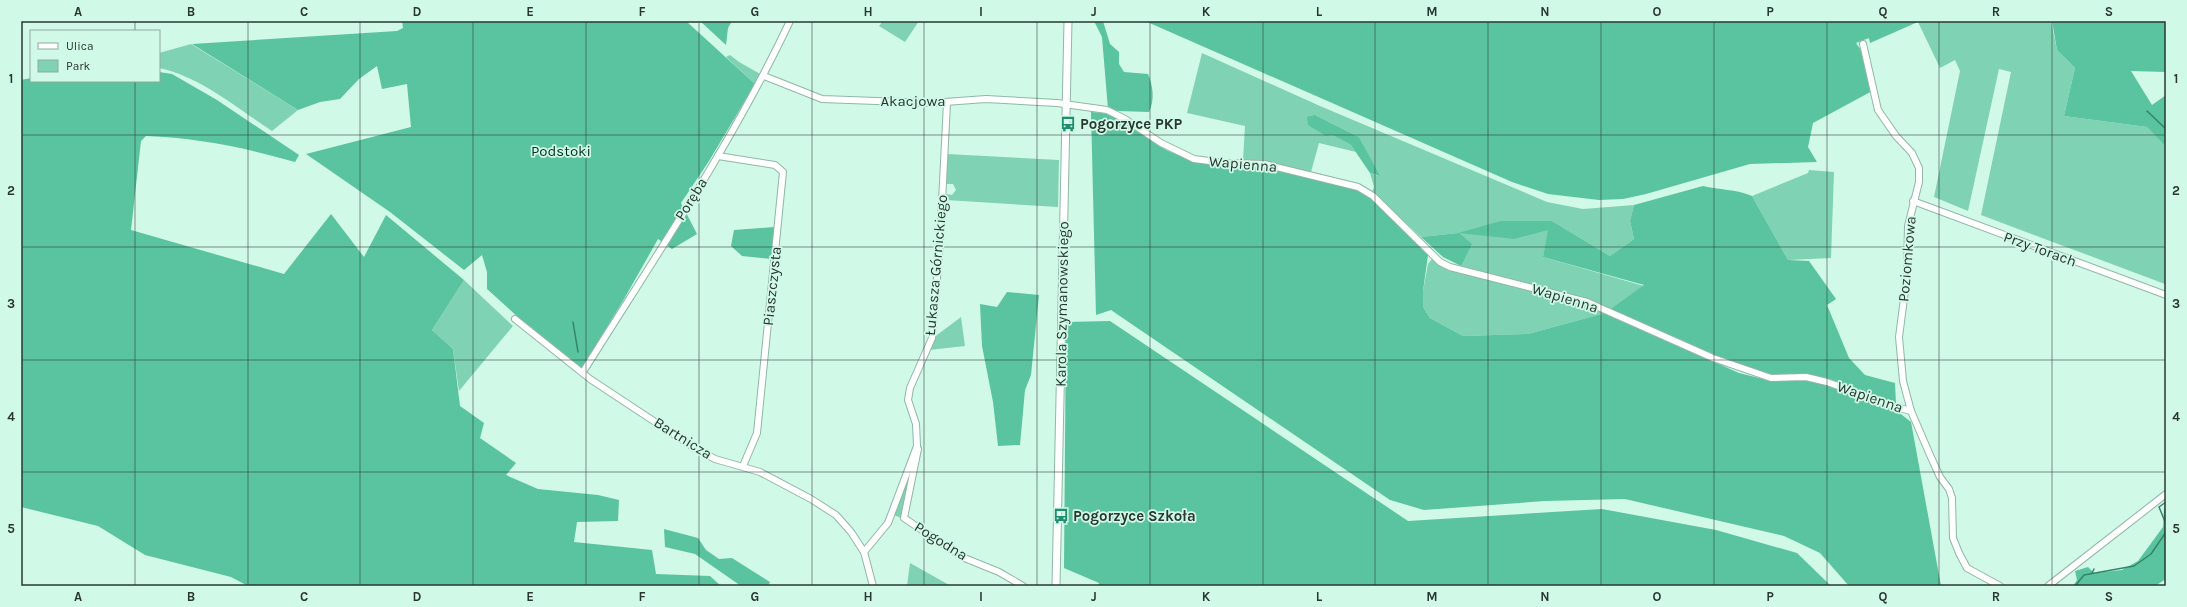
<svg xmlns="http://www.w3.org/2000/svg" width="2187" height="607" font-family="Karla,sans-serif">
<rect width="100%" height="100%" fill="#d1f9e8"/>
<g fill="#80d2b4">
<path d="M883 21H919L905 42 879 26Z"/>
<path d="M1921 21H2051L2057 50 2075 68 2064 116 2147 127 2166 147 2165 284 1981 215 2011 72 1999 69 1968 211 1934 197 1960 71 1955 60 1940 68 1918 22Z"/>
<path d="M191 44 298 110 272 131C237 108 201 77 159 68V53Z"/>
<path d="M1202 53 1320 106 1547 202 1583 209 1634 205 1630 221 1634 239 1610 256 1552 221H1526L1515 239 1549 229 1543 257 1644 286 1609 310 1588 300 1461 266 1463 261 1458 233 1421 237 1372 192 1374 187 1370 173 1379 176 1359 137 1315 115 1332 135 1351 145 1356 152 1319 143 1311 172 1265 161 1243 160 1245 126 1187 113Z"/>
<path d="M730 55 739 62 762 75 755 84 726 57Z"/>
<path d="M947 154 1059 160 1058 207 946 200V194L952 195 956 190 953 184H946Z"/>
<path d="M1809 170 1834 172 1831 258 1788 260 1752 196 1808 173Z"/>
<path d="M1432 259 1438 264 1586 304 1605 313 1528 334 1463 336 1430 318 1423 307V291L1428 264Z"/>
<path d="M464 280 513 326 459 391 453 349 432 330Z"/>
<path d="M961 317 965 346 929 350 933 338Z"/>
<path d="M916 452 901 518 894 515Z"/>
<path d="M910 563 951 586H907Z"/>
</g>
<g fill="#5ac39f">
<path d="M402 21H686L755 84 709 161 681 203 697 234 672 249 658 239 624 299 582 368 519 318 487 289V272L482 255 464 270 390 212 306 154 411 127 407 84 382 89 377 66 359 79 340 99 320 102 298 110 192 44 397 31 403 28Z"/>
<path d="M700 21H732L728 28 726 45Z"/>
<path d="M1094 21H1103L1110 44 1119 52V64L1124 72 1148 74C1153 86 1155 100 1149 112L1118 111 1108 109 1102 37Z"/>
<path d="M1145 21H1920L1870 43 1869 38 1856 43 1863 53 1874 90 1813 123 1808 147 1817 162 1750 164 1646 194 1623 199 1599 200 1548 194 1512 182Z"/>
<path d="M2052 21H2166V72L2131 71 2152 105 2166 95V147L2147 127 2064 116 2075 68 2057 50Z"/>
<path d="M159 72 172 74 217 100 299 155 295 162C247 148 198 138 146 136L141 141 131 230 284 274 331 214 364 257 386 215 464 280 432 330 453 349 460 406 484 423 480 438 516 463 506 475 538 489 598 495 619 500 618 521 577 522 574 542 652 550 656 574 710 576 721 586H248L231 577 145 555 98 526 21 507V80L31 78V81H159Z"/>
<path d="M1091 112C1130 113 1141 140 1173 153 1209 169 1231 161 1266 167 1297 172 1328 182 1358 189L1371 198 1428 255 1423 291V307L1430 318 1463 336 1528 334 1605 313 1739 373 1771 381 1807 380 1828 385 1897 411 1911 422 1941 586H1849L1820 553 1784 536 1625 499 1545 501 1424 510 1390 500 1111 310 1096 315Z"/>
<path d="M1315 115 1359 137 1380 176 1370 173 1351 145 1332 135 1326 136 1308 125 1307 117Z"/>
<path d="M1703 186C1719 190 1736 189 1752 196L1788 260 1809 261 1836 299 1827 305 1849 358 1865 375 1895 383 1896 404 1832 380 1805 374 1773 376 1741 367 1609 310 1644 285 1543 257 1548 230 1515 239 1459 233 1472 244 1461 266 1443 257 1421 237 1458 233 1501 221H1552L1610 256 1634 239 1630 221 1634 205Z"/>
<path d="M774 227 771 259 742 256 731 246 734 230Z"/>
<path d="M1007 292 1039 295 1031 375 1025 390 1020 445 998 446 993 402 982 346 980 304 997 307Z"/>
<path d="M1110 321 1408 521 1602 509 1716 530 1797 553 1831 586H1098L1099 583 1064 568 1066 322Z"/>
<path d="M2166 506V579L2155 586H2073L2077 580 2075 571 2088 567 2094 573 2122 570 2138 561 2163 527 2164 507Z"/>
<path d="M664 529 698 538 706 550 719 559 732 558 770 582 768 586H741L695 554 665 547Z"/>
</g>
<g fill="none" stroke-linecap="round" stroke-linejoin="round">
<g stroke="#33856a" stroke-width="1.5">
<path d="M2147 111 2166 129"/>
<path d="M573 322 578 352"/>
<path d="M2166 502 2159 507 2166 524"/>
<path d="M2092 573 2094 569"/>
<path d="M2075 586 2084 575 2134 566 2151 554 2166 532"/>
</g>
<defs>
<g id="minor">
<path d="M1863 44 1878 110 1896 136 1912 153 1919 168V182L1908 226 1907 275 1899 337 1903 381 1911 411 1930 455 1940 477 1949 489 1952 498 1953 538 1959 553 1967 568 2000 586"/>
<path d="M764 76 822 99 931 103 986 99 1057 103 1107 110 1125 119 1161 143 1194 159 1225 163 1264 164 1358 187 1373 196 1440 262 1450 267 1587 302 1713 358 1771 378 1806 377 1827 382 1896 407 1911 411"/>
<path d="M718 156 775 165 783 172 757 433 743 466"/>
<path d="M1913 201 2166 295"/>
<path d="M515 319 590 379 693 447 715 459 760 472 811 499 836 515 851 532 864 552 873 586"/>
<path d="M583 372C655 257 732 144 790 21"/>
<path d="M918 449 904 518 962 557 999 572 1023 586"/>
<path d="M864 552 888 523 917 446 916 424 908 400 910 388 932 338 940 241 947 103"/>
<path d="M2048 586 2166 494"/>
</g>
<path id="tertiary" d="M1056 586 1068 21"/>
</defs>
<use href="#minor" stroke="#90b7a7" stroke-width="8"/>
<use href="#tertiary" stroke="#90b7a7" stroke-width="9"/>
<use href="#minor" stroke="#fff" stroke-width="6"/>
<use href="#tertiary" stroke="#fff" stroke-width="7"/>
</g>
<path fill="none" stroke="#283831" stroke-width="1" stroke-opacity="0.55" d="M135 21V31M248 21V586M360 21V586M473 21V586M586 21V586M699 21V586M812 21V586M924 21V586M1037 21V586M1150 21V586M1263 21V586M1375 21V586M1488 21V586M1601 21V586M1714 21V586M1827 21V586M1939 21V586M2052 21V586M135 81V586M21 135H2166M21 247H2166M21 360H2166M21 472H2166"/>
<defs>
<symbol id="bus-bare" viewBox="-9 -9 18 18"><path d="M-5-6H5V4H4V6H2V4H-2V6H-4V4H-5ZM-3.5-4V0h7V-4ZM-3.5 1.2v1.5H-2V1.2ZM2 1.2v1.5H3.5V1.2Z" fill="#1f8e6e" stroke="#d1f9e8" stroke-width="2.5" paint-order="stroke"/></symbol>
</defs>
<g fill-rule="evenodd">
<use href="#bus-bare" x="1057" y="113" width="22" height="22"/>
<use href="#bus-bare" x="1050" y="505" width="22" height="22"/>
</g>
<g text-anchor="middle" stroke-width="3.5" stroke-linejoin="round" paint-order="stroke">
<g font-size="15" fill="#283831" stroke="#d1f9e8">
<text x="913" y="106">Akacjowa</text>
<text transform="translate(1243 164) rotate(5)" y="5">Wapienna</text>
<text transform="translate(691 199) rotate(-58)" y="5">Poręba</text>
<text transform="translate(2040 249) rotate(20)" y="5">Przy Torach</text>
<text transform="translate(1907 259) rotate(-85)" y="5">Poziomkowa</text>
<text transform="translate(936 265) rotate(-85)" y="5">Łukasza Górnickiego</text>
<text transform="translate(772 286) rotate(-84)" y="5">Piaszczysta</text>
<text transform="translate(1565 298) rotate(17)" y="5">Wapienna</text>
<text transform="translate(1062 304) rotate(-89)" y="5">Karola Szymanowskiego</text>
<text transform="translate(1870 397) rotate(19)" y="5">Wapienna</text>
<text transform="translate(683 438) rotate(32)" y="5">Bartnicza</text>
<text transform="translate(941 541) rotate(32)" y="5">Pogodna</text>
</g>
<g font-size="15" font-weight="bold" fill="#283831" stroke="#d1f9e8" text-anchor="start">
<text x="1080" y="129">Pogorzyce PKP</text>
<text x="1073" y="521">Pogorzyce Szkoła</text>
</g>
<g font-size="15" fill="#013325" stroke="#d1f9e8">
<text x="561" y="156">Podstoki</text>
</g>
</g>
<rect width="2187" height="607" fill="none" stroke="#d1f9e8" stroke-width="44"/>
<rect x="30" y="30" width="130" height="52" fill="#d1f9e8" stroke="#8dac9f"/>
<rect x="38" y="43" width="20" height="6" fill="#ffffff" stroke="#8dac9f"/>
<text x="66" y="50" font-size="12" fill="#283831">Ulica</text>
<rect x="38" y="60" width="20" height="12" fill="#80d2b4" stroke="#8dac9f"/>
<text x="66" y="70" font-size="12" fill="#283831">Park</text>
<rect x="22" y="22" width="2143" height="563" fill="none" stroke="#283831" stroke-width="1.5"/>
<g font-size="13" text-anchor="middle" font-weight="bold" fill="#283831">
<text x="78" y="16">A</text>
<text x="191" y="16">B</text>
<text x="304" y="16">C</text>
<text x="417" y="16">D</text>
<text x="530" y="16">E</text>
<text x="642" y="16">F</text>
<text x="755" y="16">G</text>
<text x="868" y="16">H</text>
<text x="981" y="16">I</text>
<text x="1094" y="16">J</text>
<text x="1206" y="16">K</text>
<text x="1319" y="16">L</text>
<text x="1432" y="16">M</text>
<text x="1545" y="16">N</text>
<text x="1657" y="16">O</text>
<text x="1770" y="16">P</text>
<text x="1883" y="16">Q</text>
<text x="1996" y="16">R</text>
<text x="2109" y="16">S</text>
<text x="11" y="83">1</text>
<text x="2176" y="83">1</text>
<text x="11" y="195">2</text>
<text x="2176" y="195">2</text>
<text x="11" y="308">3</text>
<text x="2176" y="308">3</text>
<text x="11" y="421">4</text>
<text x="2176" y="421">4</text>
<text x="11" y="533">5</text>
<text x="2176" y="533">5</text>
<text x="78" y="601">A</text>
<text x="191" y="601">B</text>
<text x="304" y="601">C</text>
<text x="417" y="601">D</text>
<text x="530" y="601">E</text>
<text x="642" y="601">F</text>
<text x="755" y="601">G</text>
<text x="868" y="601">H</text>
<text x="981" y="601">I</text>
<text x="1094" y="601">J</text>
<text x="1206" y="601">K</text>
<text x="1319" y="601">L</text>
<text x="1432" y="601">M</text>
<text x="1545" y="601">N</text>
<text x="1657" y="601">O</text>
<text x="1770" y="601">P</text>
<text x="1883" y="601">Q</text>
<text x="1996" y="601">R</text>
<text x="2109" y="601">S</text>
</g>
</svg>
